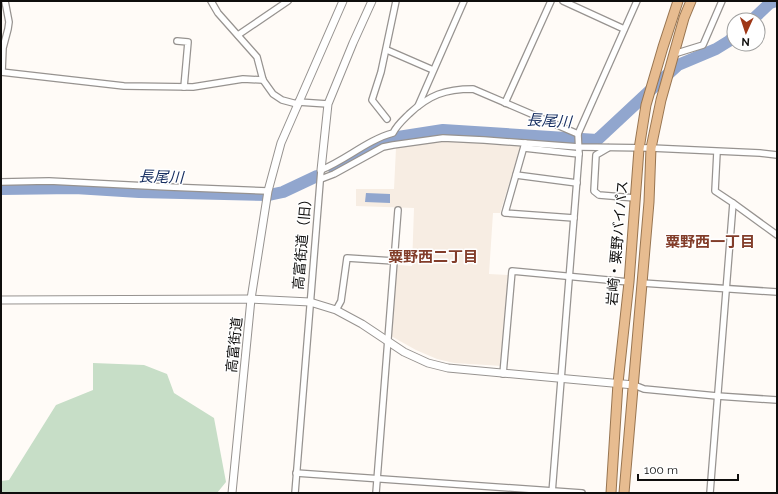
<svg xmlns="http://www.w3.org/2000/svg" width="778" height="494" font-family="Raleway,'Noto Sans JP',sans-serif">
<rect width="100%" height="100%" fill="#fffbf7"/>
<path fill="#f7ede3" d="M443 141H471L521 145 500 213H493L489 274 508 275 502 366 454 363 437 359 416 350 391 336 397 266 399 265 412 266 414 208 356 206V189H394L396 148Z"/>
<path fill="#c7dec7" d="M93 363 144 365 167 374 174 393 214 418 226 482 217 493H1V481L9 480 56 405 93 390Z"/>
<path fill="#91a6ce" d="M366 193 390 194V203L365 202Z"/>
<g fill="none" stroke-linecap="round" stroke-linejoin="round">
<g stroke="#91a6ce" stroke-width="12">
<path d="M752 20 770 3 776 1"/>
<path d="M334 169 354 159 379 142 398 137 443 130 597 140 656 85 678 65 716 49 729 41 734 37"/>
<path d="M1 189 75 188 139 192 269 195 283 192 317 176"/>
</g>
<defs>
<g id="minor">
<path d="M211 1 218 13 257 57 263 80 273 94 282 100 297 104"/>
<path d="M563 1 624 29"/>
<path d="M238 35 288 1"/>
<path d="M177 41 188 42 184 87"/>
<path d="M387 50 433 70"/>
<path d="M674 54 703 45 722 1"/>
<path d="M1 72 124 86 193 87 243 79 263 80"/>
<path d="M2 72 3 48 8 29 9 22 5 1"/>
<path d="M298 102 328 104"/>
<path d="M505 103 551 1"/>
<path d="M418 106 464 1"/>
<path d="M387 119 372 100 381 72 396 1"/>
<path d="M525 143 505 213 574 218"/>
<path d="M524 148 579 154"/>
<path d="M608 148 596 155 594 191 599 195 635 198"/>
<path d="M516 175 577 183"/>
<path d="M321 179 334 174 383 147 393 145 443 138 484 140 579 147 651 148 760 153 777 155"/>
<path d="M1 182 49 181 168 187 268 191"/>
<path d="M733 203 777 235"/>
<path d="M642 283 777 292"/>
<path d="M336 310 341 301 347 258 394 261"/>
<path d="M503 374 512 271 629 282"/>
<path d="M634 385 644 389 717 396 777 400"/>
<path d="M296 473 582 493"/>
<path d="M295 493 321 170C346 160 367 140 393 133 397 125 403 120 409 114 429 95 445 89 473 89L578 134"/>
<path d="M376 493 398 210"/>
<path d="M552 493 579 154 578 134 637 1"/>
<path d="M710 493 733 203 715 191 717 152"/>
</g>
<g id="tertiary">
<path d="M321 170 328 104 353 43 372 1"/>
<path d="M1 300 251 299 310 302 336 310 362 324 404 352 428 363 448 368 634 385"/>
<path d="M232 493 251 299 268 191 281 143 343 1"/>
</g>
<g id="trunk">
<path d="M611 493 618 383 629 282 639 149 646 105 663 47 678 1"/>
<path d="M624 493 649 202 651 148 661 100 684 18 691 1"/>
</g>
</defs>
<use href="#minor" stroke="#979390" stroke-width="8"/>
<use href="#tertiary" stroke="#979390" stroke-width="9"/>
<use href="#trunk" stroke="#987551" stroke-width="11"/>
<use href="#minor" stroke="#fff" stroke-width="5.5"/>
<use href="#tertiary" stroke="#fff" stroke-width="7"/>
<use href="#trunk" stroke="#e7bc90" stroke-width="9"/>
</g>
<g text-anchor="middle" stroke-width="3" stroke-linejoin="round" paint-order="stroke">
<g font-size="14" fill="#0f0e0d" stroke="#fff">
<text transform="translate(302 241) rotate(-85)" y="5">高富街道（旧）</text>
<text transform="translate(617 243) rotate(-85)" y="5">岩崎・粟野バイパス</text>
<text transform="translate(234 345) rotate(-84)" y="5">高富街道</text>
</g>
<g font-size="15" font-style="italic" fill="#193062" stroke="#fff">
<text transform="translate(549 121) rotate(3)" y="5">長尾川</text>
<text transform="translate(161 177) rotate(2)" y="5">長尾川</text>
</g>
<g font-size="15" font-weight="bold" fill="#823d2a" stroke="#fff">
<text x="710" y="247">粟野西一丁目</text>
<text x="433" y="262">粟野西二丁目</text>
</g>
</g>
<rect width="778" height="494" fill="none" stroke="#0f0e0d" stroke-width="4"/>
<g transform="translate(746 32) rotate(183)"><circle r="19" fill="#ffffff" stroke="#9f9f9e"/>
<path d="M0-3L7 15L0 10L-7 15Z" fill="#9e3717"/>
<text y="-6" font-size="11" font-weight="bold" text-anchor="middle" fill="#0f0e0d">N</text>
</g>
<path d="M638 474v6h100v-6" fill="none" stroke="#0f0e0d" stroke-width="2"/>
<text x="644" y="474" font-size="12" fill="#0f0e0d" stroke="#ffffff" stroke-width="3" paint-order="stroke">100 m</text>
</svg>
